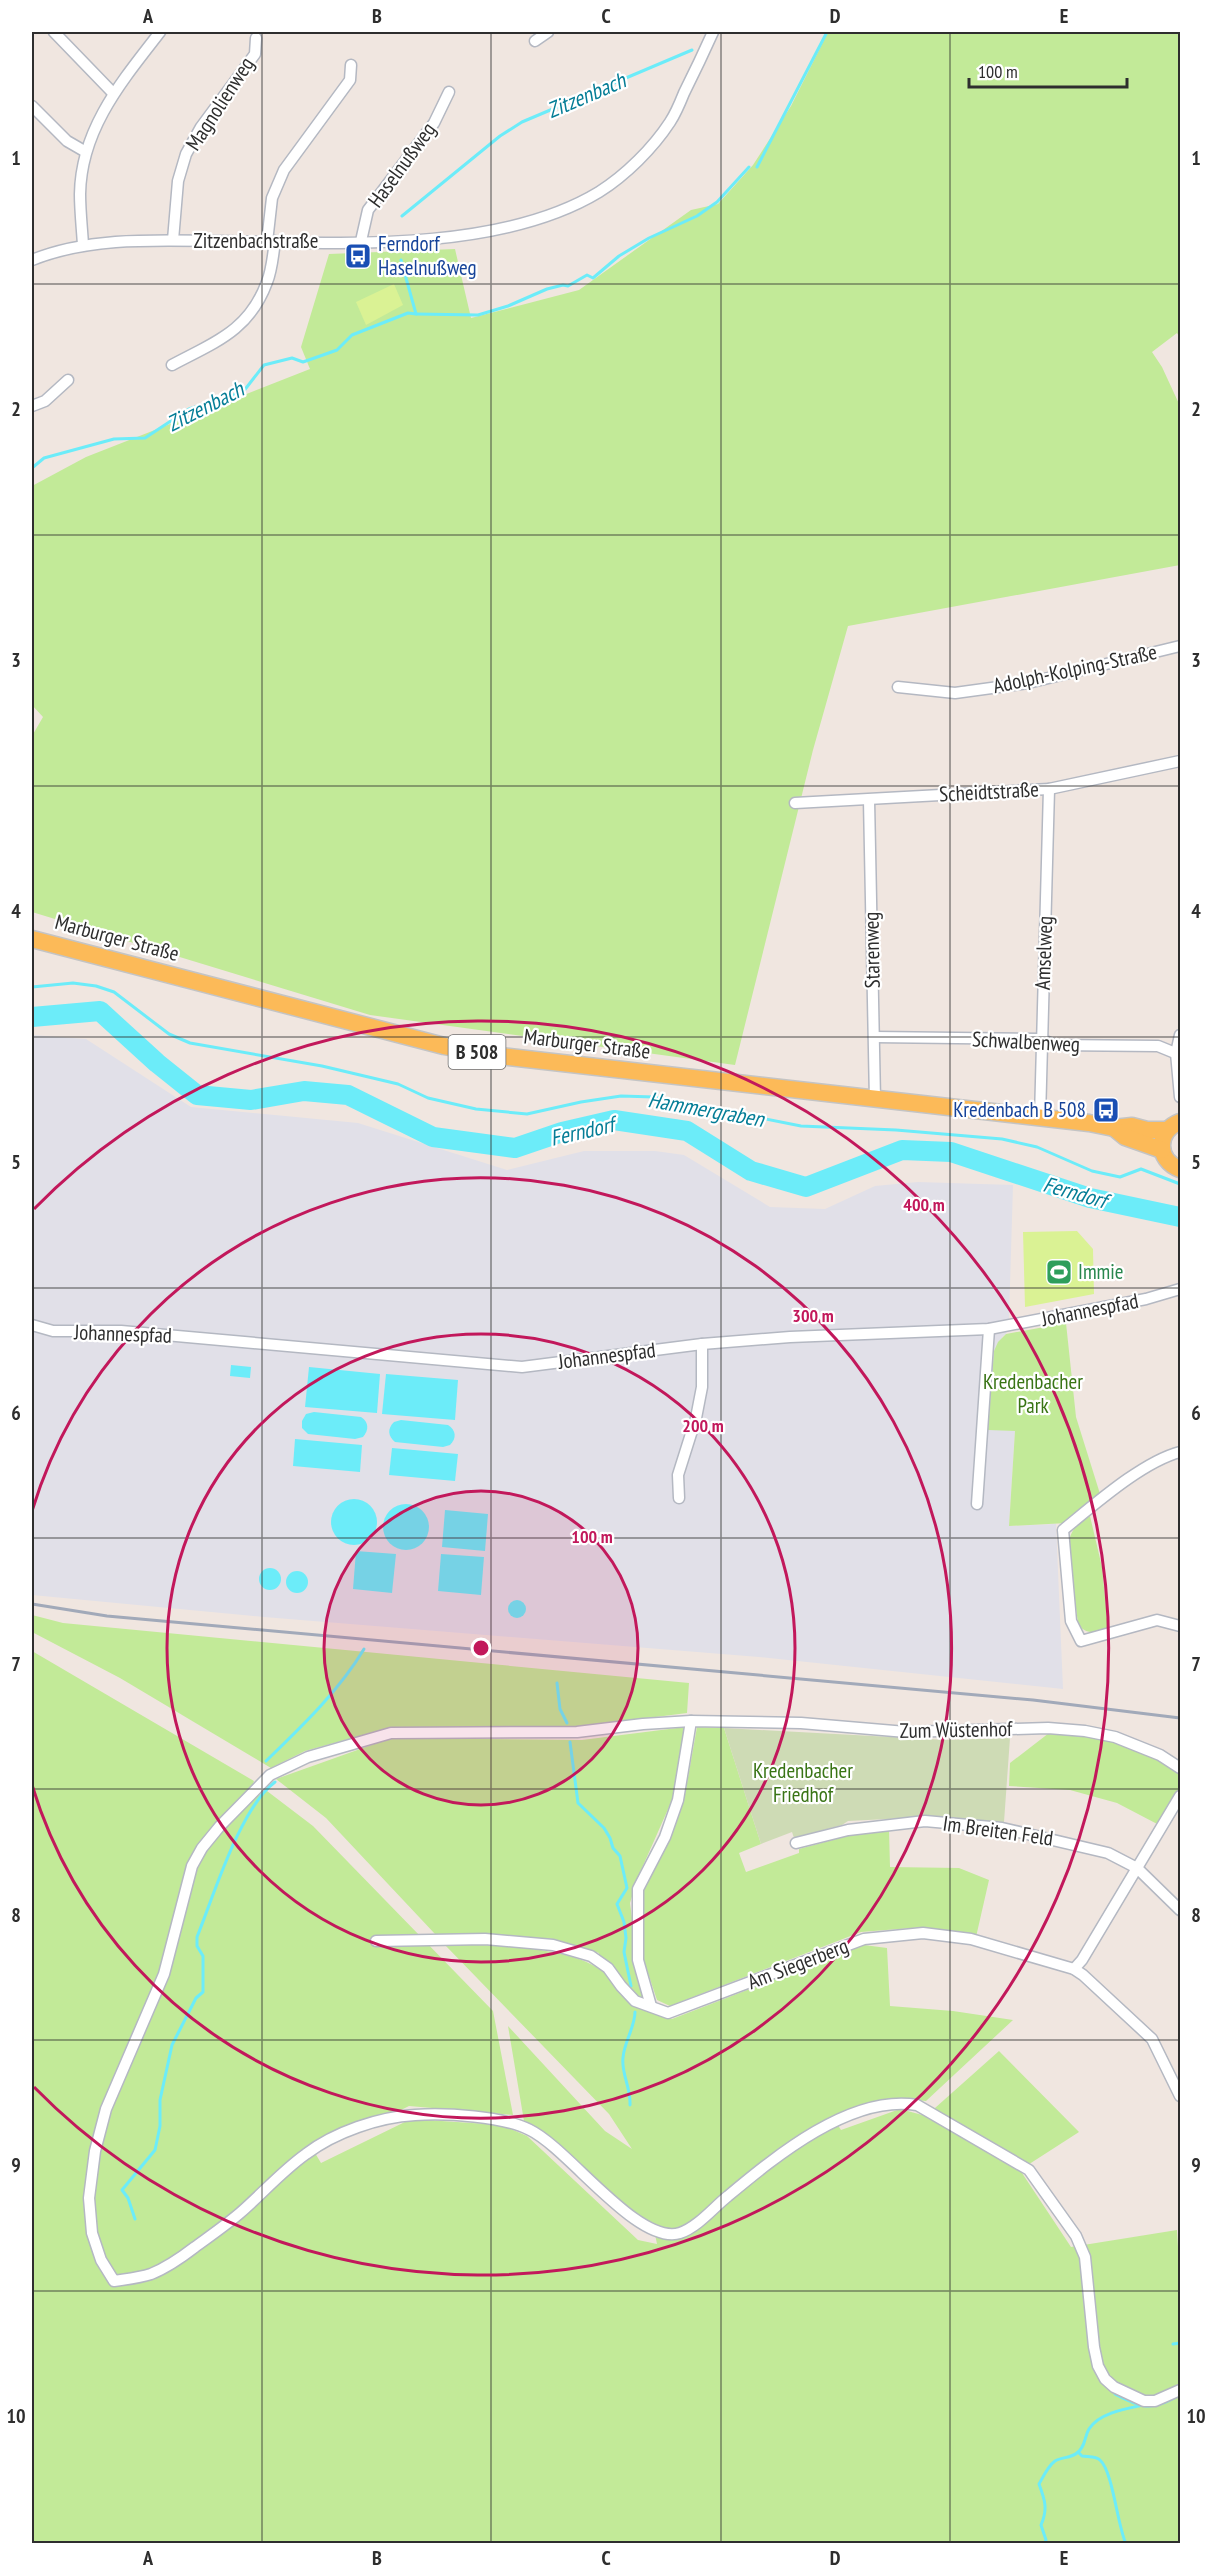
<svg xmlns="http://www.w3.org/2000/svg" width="1212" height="2575" font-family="'PT Sans Narrow',sans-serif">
<rect width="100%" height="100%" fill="#f0e6e0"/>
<path fill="#e1e0e8" d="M32 1035 86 1039 191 1107 358 1123 507 1170 584 1151H655L684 1155 770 1207 825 1209 875 1186 918 1182 1013 1185 1009 1319 1006 1334 1002 1337 988 1429 1015 1431 1009 1526 1056 1524 1063 1689 759 1657 264 1617 32 1595Z"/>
<g fill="#c2ea98">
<path d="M828 32H1180V338L1177 333 1152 352 1162 367 1180 406V565L848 626 813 750 735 1065 370 1015 32 912V736L43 717 32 705V486L86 457 310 369 301 347 329 254 455 249 471 318 579 290 691 210 718 204 753 165 791 106Z"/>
<path d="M1066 1323 1076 1417 1101 1497 1067 1523 1009 1526 1015 1431 988 1430 994 1351 998 1342 1006 1334Z"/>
<path d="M1090 1516 1102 1567 1108 1629C1096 1632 1085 1636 1078 1623L1068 1548C1069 1532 1076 1524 1090 1516Z"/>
<path d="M32 1615 63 1623 689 1683 687 1713 577 1727 388 1728 305 1751 271 1768 120 1678 32 1632Z"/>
<path d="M32 1651 254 1781 246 1802 267 1791 313 1826 493 2011 513 2115 409 2106 315 2153 321 2163 411 2119 502 2125 527 2136 638 2240 657 2244 654 2229 641 2223 534 2127 524 2121 508 2026 605 2131 632 2149 609 2114 445 1945C485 1944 567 1946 599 1969V1953L554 1939 435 1934 326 1818 276 1779 391 1738 582 1740 685 1727 673 1798 638 1877 630 1903 644 2008 672 2019 864 1945 887 1948 890 2006 953 2011 1013 2020 926 2101C896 2096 860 2103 832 2116L841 2130 900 2109 926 2116 999 2051 1079 2132 1020 2170 1071 2247 1177 2230 1180 2281V2543H32Z"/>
<path d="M697 1727 724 1728 761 1844 739 1853 746 1872 799 1853V1849L851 1835 889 1829 890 1867 959 1868 989 1880 976 1937 924 1927 861 1932 670 2006 657 2000 643 1958 644 1889 669 1839 684 1800Z"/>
<path d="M1049 1733C1061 1733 1075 1731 1088 1733 1120 1738 1153 1755 1180 1771V1793L1161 1826 1117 1803 1070 1790 1009 1786 1010 1763Z"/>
</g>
<path fill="#cedbb5" d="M724 1728 946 1740 1010 1738 1004 1822 926 1817 848 1821 842 1825 794 1838 792 1832 761 1844Z"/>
<g fill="#daf294">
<path d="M394 284 403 305 366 325 356 302Z"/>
<path d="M1077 1231 1093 1249 1094 1294 1025 1307 1023 1232Z"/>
</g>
<g fill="#6cecf9">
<path d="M231 1365 251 1367 250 1378 230 1376Z"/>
<path d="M309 1367 380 1374 377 1413 305 1407Z"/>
<path d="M386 1374 458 1380 455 1420 382 1414Z"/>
<path d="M314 1412 361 1417C369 1422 369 1430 363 1437L355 1439 308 1434 302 1428V1421L306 1414Z"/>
<path d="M401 1420 448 1425C456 1430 457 1438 450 1445L443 1447 395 1442C388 1436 387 1429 394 1422Z"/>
<path d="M295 1439 362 1445 360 1472 293 1466Z"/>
<path d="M392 1448 458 1454 455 1481 389 1475Z"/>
<circle cx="354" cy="1522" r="23"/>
<circle cx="406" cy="1527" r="23"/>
<path d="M445 1510 488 1514 485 1551 442 1547Z"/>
<path d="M356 1551 396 1554 392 1593 353 1589Z"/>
<path d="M441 1554 484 1557 481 1595 438 1591Z"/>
<circle cx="270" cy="1579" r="11"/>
<circle cx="297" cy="1582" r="11"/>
<circle cx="517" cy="1609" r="9"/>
</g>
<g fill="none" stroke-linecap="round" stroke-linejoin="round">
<g stroke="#6cecf9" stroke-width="3">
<path d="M757 167 827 32"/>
<path d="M402 216 500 136 522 122 692 50"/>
<path d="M416 314 478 315 508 306 547 289 563 285 568 286 587 275 593 278 619 256 649 238 697 216 717 202 749 167"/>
<path d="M32 468 44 458 114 439 145 438 189 409 243 392 264 365 292 358 303 362 323 355 337 350 352 335 408 313 416 314 401 260"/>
<path d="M32 987 73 983 96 986 114 992 169 1034 190 1043 322 1066 398 1084 428 1098 476 1109 527 1114 581 1102 621 1096 654 1097 801 1126 896 1130 1002 1139 1037 1147 1092 1171 1120 1177 1141 1169 1180 1184"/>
<path d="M557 1683 560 1709 567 1723"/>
<path d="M570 1742 578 1803 604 1828 610 1838 613 1848 620 1856 627 1888 617 1904 624 1922 626 1938 624 1952 631 1986"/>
<path d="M266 1761C301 1727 339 1691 364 1649"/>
<path d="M630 2105C631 2088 621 2073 623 2058 624 2042 635 2027 635 2012"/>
<path d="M135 2219 128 2198 122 2190 155 2150 160 2126V2100L172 2045 196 1998 203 1992V1956L197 1946V1937C214 1895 240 1808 275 1782"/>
<path d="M1173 2344 1180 2343"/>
<path d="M1115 2394C1138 2406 1149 2412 1174 2398"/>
<path d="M1078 2452 1082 2456C1088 2457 1096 2456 1100 2460 1113 2472 1117 2524 1126 2544"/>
<path d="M1044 2544 1046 2540 1041 2525C1048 2509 1045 2500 1039 2484 1043 2477 1048 2466 1055 2461 1062 2457 1071 2458 1077 2453 1086 2446 1084 2437 1089 2429 1098 2414 1124 2409 1139 2406"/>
</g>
<path stroke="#6cecf9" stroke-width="20" d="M32 1017 100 1011 157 1063 197 1095 251 1100 304 1091 348 1095 433 1137 515 1148 562 1132 614 1120 687 1131 751 1171 806 1187 902 1150 951 1152 1090 1198 1180 1217"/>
<defs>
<g id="minor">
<path d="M54 32 113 93"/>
<path d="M535 41 548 32"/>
<path d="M32 106 67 141 86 152"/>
<path d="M173 240 178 181 186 154 201 127 255 54 256 38"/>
<path d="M361 241 368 210 434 123 449 92"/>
<path d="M267 242 272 198 284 170 350 80 351 65"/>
<path d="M83 245C82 228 80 211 80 194 81 129 122 81 160 32"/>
<path d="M32 260C89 237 154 240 216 241 332 243 497 254 599 192 626 175 653 148 670 122 676 113 680 103 684 93 694 73 704 52 713 32"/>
<path d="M172 365C215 342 249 331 267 282 272 270 273 255 275 241"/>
<path d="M32 406 45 401 68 380"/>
<path d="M898 687 955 693 1028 683 1180 646"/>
<path d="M869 800 875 1100"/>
<path d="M795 803 1049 789 1180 761"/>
<path d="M1180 1035 1176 1053 1180 1097"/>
<path d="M874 1037 1041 1039 1054 1045 1158 1046 1180 1055"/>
<path d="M1040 1118 1049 789"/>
<path d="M32 1325 53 1331H121L522 1367 702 1344 790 1337 989 1329 1146 1299 1180 1289"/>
<path d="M1180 1452C1142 1462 1094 1505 1063 1530L1071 1621 1081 1641 1157 1620 1180 1626"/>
<path d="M679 1498 678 1475 696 1418 702 1387V1344"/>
<path d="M977 1504 989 1329"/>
<path d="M1180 1768 1160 1755 1115 1737 1085 1731 1048 1728 906 1732 801 1723 691 1721 643 1724 577 1732 391 1733 308 1757 270 1775 220 1826 202 1848 192 1866 164 1974 106 2109 95 2151 89 2198 92 2233 101 2260 114 2281C127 2279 139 2278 151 2274 166 2268 182 2257 195 2247 210 2236 226 2225 240 2213 262 2194 282 2171 306 2154 335 2132 379 2117 415 2115 446 2113 503 2116 530 2130 569 2149 638 2246 680 2233 698 2227 714 2207 728 2196 776 2156 851 2094 917 2105L1029 2170 1076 2236 1085 2257 1094 2347 1098 2366 1105 2379 1114 2387 1144 2401H1155L1180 2390"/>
<path d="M796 1843 848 1830 925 1821 1002 1828 1108 1853 1137 1868 1180 1910"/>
<path d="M376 1941 485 1939 553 1945 591 1956 608 1968 621 1986 635 2001 668 2013 864 1939 923 1933 971 1939 1074 1969 1083 1975 1152 2039 1180 2096"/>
<path d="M1074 1969 1082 1960 1180 1796"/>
<path d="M651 2006 638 1960V1889L665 1837 678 1800 691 1721"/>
</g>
<g id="primary">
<path d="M32 939 444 1046 500 1056 1089 1123 1114 1128 1132 1126 1147 1130H1166"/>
<path d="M1180 1122C1156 1131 1156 1160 1180 1169"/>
<path d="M1114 1128 1125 1137 1162 1150"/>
</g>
</defs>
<use href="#minor" stroke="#b4b8c2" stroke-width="13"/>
<use href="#primary" stroke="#c4c4c4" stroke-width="19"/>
<use href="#minor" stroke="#fff" stroke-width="10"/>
<use href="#primary" stroke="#fcba58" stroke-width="16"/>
<path stroke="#a1a9b9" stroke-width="3" d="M32 1604 107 1616 1033 1700 1180 1718"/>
</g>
<path fill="none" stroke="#2e2e2e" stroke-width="1.5" stroke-opacity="0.55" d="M262 32V2544M491 32V2544M721 32V2544M950 32V2544M32 284H1180M32 535H1180M32 786H1180M32 1037H1180M32 1288H1180M32 1538H1180M32 1789H1180M32 2040H1180M32 2291H1180"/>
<circle cx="481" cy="1648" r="157" fill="#c2185b" fill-opacity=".12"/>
<g fill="none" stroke="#c2185b" stroke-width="3">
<circle cx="481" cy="1648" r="157"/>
<circle cx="481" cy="1648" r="314"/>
<path d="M32 1511A470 470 0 1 1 32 1785"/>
<path d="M34 1209A627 627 0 1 1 34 2087"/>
</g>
<defs>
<symbol id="bus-square" viewBox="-11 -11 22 22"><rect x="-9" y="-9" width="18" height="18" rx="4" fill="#1a4fb4" stroke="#fff"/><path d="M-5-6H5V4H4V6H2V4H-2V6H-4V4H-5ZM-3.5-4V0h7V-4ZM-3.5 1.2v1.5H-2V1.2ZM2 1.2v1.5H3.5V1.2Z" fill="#fff"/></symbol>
<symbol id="stadium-square" viewBox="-11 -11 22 22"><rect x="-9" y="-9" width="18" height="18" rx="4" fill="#2e9e5b" stroke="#fff"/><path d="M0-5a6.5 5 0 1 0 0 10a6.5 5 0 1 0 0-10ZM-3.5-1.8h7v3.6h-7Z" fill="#fff"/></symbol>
</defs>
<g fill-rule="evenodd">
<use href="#bus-square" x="343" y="241" width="30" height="30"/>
<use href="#bus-square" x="1091" y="1095" width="30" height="30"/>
<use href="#stadium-square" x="1044" y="1257" width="30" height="30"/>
</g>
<g text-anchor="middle" stroke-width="4.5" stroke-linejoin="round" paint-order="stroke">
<rect fill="#fff" stroke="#6d6d6d" stroke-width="1.5" x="448.5" y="1035" width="57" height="34" rx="4.5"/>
<g font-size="20" font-weight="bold" fill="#2e2e2e">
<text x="477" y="1059">B 508</text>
</g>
<g font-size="21" fill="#2e2e2e" stroke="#fff">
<text transform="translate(220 104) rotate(-57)" y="7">Magnolienweg</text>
<text transform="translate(402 165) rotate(-54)" y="7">Haselnußweg</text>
<text x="256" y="248">Zitzenbachstraße</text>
<text transform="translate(1075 669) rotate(-12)" y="7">Adolph-Kolping-Straße</text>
<text transform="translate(989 792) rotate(-3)" y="7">Scheidtstraße</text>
<text transform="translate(117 938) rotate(15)" y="7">Marburger Straße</text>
<text transform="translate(872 950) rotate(-91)" y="7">Starenweg</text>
<text transform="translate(1044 953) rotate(-88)" y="7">Amselweg</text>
<text transform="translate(1026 1042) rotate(3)" y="7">Schwalbenweg</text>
<text transform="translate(587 1044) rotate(7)" y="7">Marburger Straße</text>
<text transform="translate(1090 1310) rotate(-11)" y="7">Johannespfad</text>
<text transform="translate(123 1334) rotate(2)" y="7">Johannespfad</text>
<text transform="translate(607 1356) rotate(-7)" y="7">Johannespfad</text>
<text transform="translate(956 1730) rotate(-1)" y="7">Zum Wüstenhof</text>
<text transform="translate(998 1831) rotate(8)" y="7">Im Breiten Feld</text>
<text transform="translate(798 1964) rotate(-21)" y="7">Am Siegerberg</text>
</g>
<g font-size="21" fill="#164399" stroke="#fff" text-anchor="start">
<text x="378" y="251">Ferndorf<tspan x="378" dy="24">Haselnußweg</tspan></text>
<text x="1086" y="1117" text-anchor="end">Kredenbach B 508</text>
</g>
<g font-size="21" fill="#27864d" stroke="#fff" text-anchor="start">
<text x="1078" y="1279">Immie</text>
</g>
<g font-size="21" fill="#397415" stroke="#fff">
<text x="1033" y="1389">Kredenbacher<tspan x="1033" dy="24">Park</tspan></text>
<text x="803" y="1778">Kredenbacher<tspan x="803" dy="24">Friedhof</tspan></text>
</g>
<g font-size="22" font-style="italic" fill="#047d96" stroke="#fff">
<text transform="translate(586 95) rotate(-23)" y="8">Zitzenbach</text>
<text transform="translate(205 406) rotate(-27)" y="8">Zitzenbach</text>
<text transform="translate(706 1109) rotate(10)" y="8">Hammergraben</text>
<text transform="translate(582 1131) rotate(-13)" y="8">Ferndorf</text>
<text transform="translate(1075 1192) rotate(16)" y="8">Ferndorf</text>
</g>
</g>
<circle cx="481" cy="1648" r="9" fill="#c2185b" stroke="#fff" stroke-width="3"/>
<g font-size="18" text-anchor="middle" font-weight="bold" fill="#c2185b" stroke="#fff" stroke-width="4.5" stroke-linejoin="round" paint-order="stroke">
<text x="924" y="1211">400 m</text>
<text x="813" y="1322">300 m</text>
<text x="703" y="1432">200 m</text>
<text x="592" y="1543">100 m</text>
</g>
<rect width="1212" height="2575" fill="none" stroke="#ffffff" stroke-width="66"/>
<path d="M969 78v9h158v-9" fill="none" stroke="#2e2e2e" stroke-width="3"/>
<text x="978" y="78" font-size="18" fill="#2e2e2e" stroke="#ffffff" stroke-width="4.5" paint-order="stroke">100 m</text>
<rect x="33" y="33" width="1146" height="2509" fill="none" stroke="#2e2e2e" stroke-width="2"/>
<g font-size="20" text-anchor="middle" font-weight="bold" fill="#2e2e2e">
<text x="148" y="23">A</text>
<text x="377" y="23">B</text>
<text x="606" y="23">C</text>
<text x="835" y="23">D</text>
<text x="1064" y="23">E</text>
<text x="16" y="165">1</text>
<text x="1196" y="165">1</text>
<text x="16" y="416">2</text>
<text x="1196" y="416">2</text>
<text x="16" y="667">3</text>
<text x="1196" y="667">3</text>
<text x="16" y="918">4</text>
<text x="1196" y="918">4</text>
<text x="16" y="1169">5</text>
<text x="1196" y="1169">5</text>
<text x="16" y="1420">6</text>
<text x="1196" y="1420">6</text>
<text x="16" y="1671">7</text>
<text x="1196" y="1671">7</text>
<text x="16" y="1922">8</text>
<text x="1196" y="1922">8</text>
<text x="16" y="2172">9</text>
<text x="1196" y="2172">9</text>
<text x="16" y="2423">10</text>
<text x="1196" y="2423">10</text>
<text x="148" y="2565">A</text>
<text x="377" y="2565">B</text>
<text x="606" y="2565">C</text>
<text x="835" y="2565">D</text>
<text x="1064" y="2565">E</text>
</g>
</svg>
